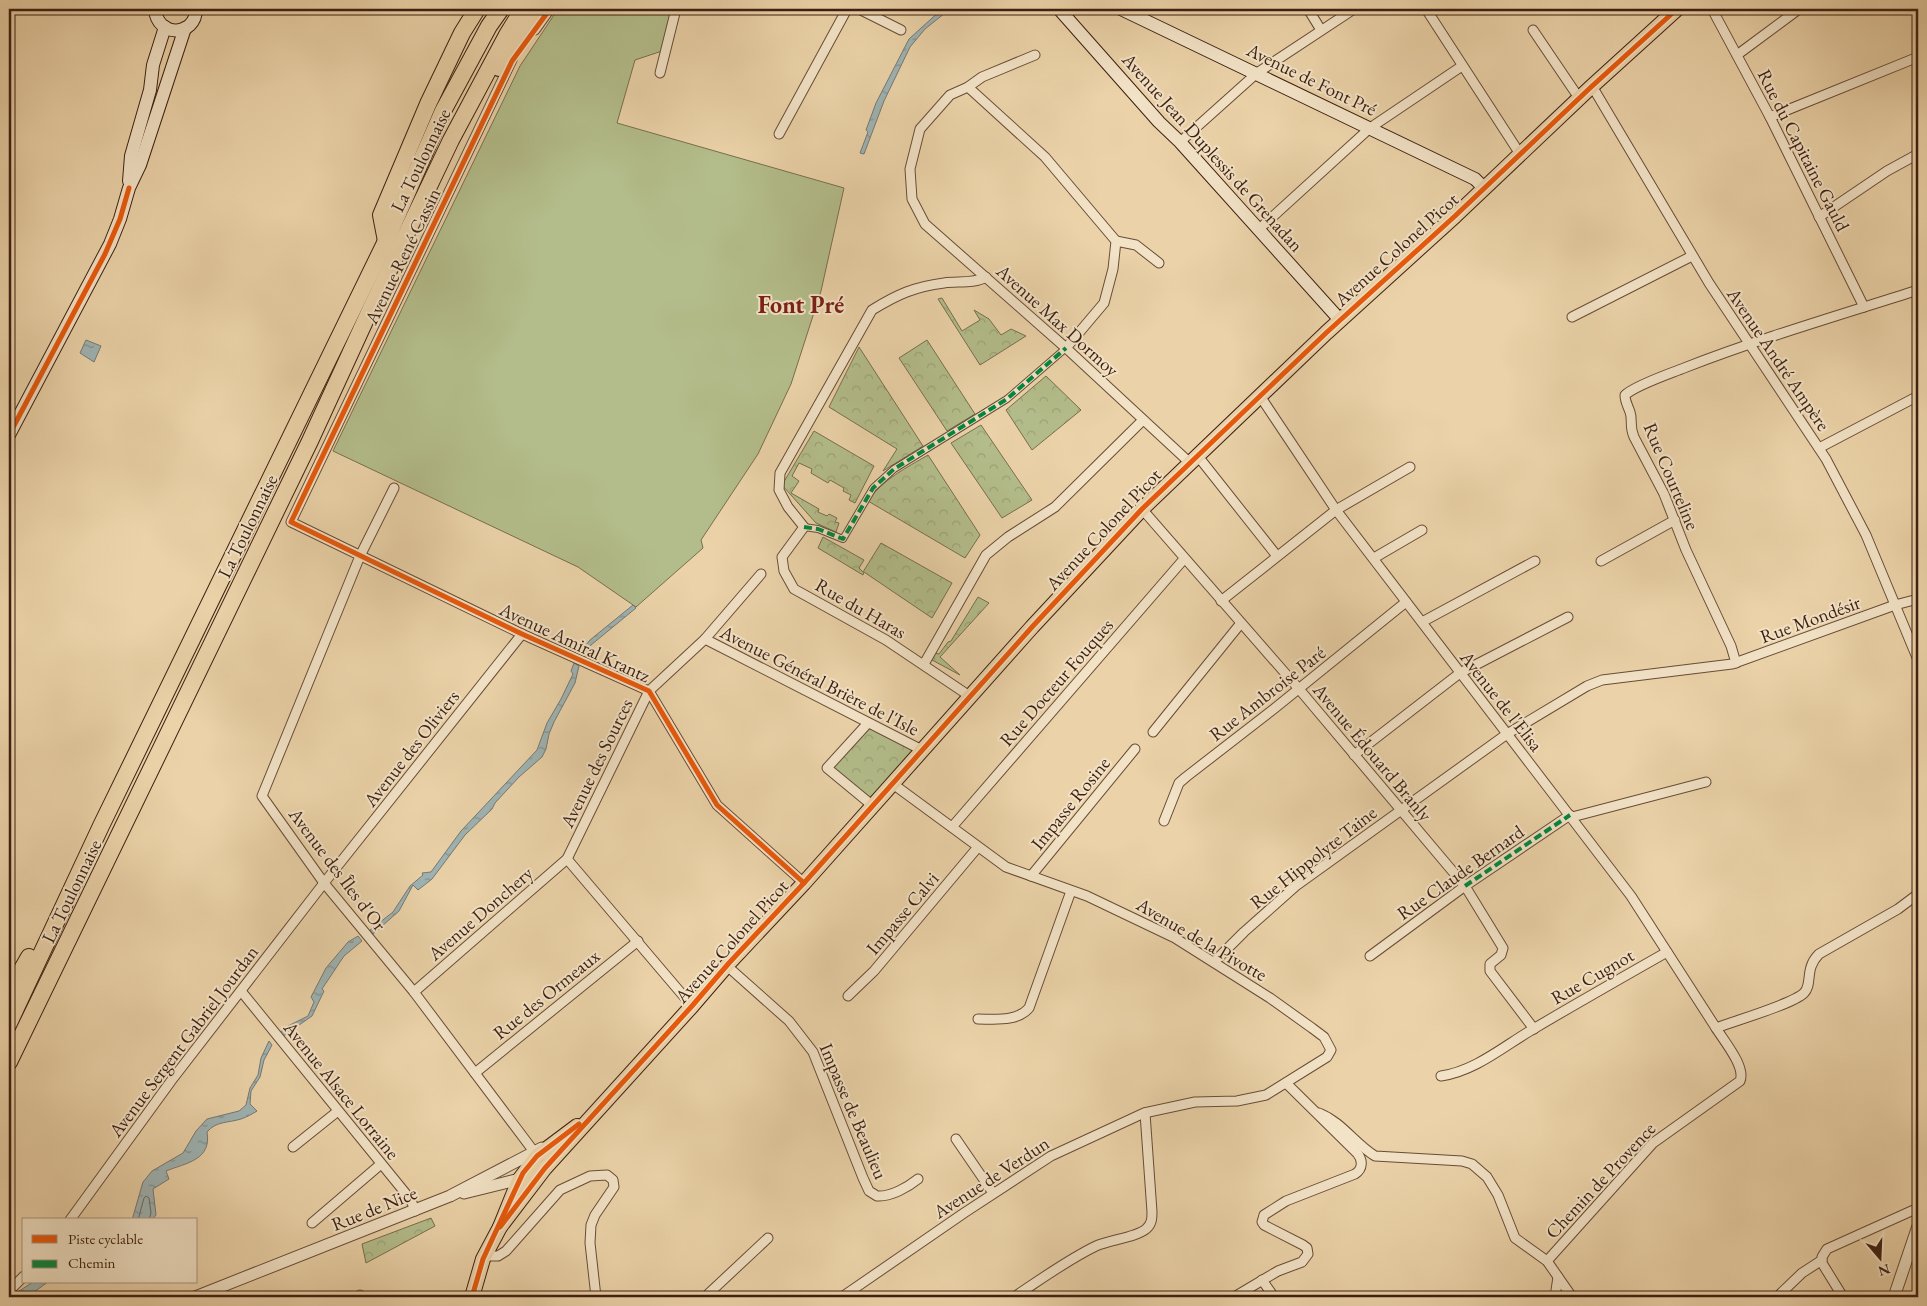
<svg xmlns="http://www.w3.org/2000/svg" width="1927" height="1306" font-family="'EB Garamond',serif">
<defs>
<pattern id="forest-crowns" width="20" height="18" patternUnits="userSpaceOnUse" patternTransform="scale(1.25)"><rect width="20" height="18" fill="#b3bd8b"/><path d="M2 6a3 3 0 1 1 6 0M12 15a3 3 0 1 1 6 0" fill="none" stroke="#9ba277"/></pattern>
<pattern id="water-ripples" width="26" height="14" patternUnits="userSpaceOnUse" patternTransform="scale(1.25)"><rect width="26" height="14" fill="#9eb4b4"/><path d="M2 4q2-2 4 0t4 0M15 11q2-2 4 0t4 0" fill="none" stroke="#829291"/></pattern>
</defs>
<rect width="100%" height="100%" fill="#ebd2a8"/>
<filter id="stains"><feTurbulence type="fractalNoise" baseFrequency=".004" numOctaves="4"/><feColorMatrix values="0 0 0 0 .2 0 0 0 0 .09 0 0 0 0 .02 0 0 0 .5 -.17"/></filter>
<radialGradient id="worn" r=".72"><stop offset=".6" stop-color="#630" stop-opacity="0"/><stop offset="1" stop-color="#630" stop-opacity=".3"/></radialGradient>
<path fill="#b3bd8b" stroke="#786e4e" d="M558 9H658L672 13 662 51 635 60 617 123 844 188 821 291 791 384 758 454 701 540 703 548 636 607 578 567 333 451 520 66Z"/>
<g fill="url(#forest-crowns)" stroke="#786e4e">
<path d="M942 298 962 331 980 320 974 310 989 319 1001 335 1011 329 1026 336 980 365 938 299Z"/>
<path d="M927 340 975 414 947 431 899 358Z"/>
<path d="M859 347 923 446 883 471 897 449 829 407Z"/>
<path d="M1046 376 1081 410 1032 450 1006 410Z"/>
<path d="M981 425 1032 500 1002 518 951 443Z"/>
<path d="M814 431 874 466 855 503 849 500 851 495 843 491 844 488 830 480 828 483 811 473 812 469 799 463 792 476 799 481 791 493 819 509 818 512 827 516 829 514 837 518 835 522 839 523 836 532 816 523 782 485Z"/>
<path d="M928 455 980 535 965 558 868 501C883 479 906 468 928 455Z"/>
<path d="M823 537 864 560 859 568 863 572 881 543 952 583 932 618 864 572 863 575 818 548Z"/>
<path d="M978 597 989 603 940 657 960 675 932 660 934 653 939 654 948 642 951 641Z"/>
<path d="M869 725 915 752 871 800 830 767Z"/>
<path d="M431 1218 435 1226 366 1263 362 1244Z"/>
</g>
<g fill="url(#water-ripples)" stroke="#777873">
<path d="M942 9H950L925 29 910 47 884 101 864 154 860 153 868 132 866 130 876 103 909 39Z"/>
<path d="M86 340 101 346 94 362 80 353Z"/>
<path d="M633 605 636 608 591 645 584 654 580 652 590 640Z"/>
<path d="M574 663 579 666 575 683 554 722 549 734 546 749 542 757 519 777 495 803 492 809 465 835 432 879 418 890 413 885 399 911 373 934 370 930 393 912 410 886 423 875 422 873 431 872 461 831 537 750 547 723 561 699 573 674 571 671Z"/>
<path d="M358 936 362 941 344 956 322 989 324 991 312 1016 282 1037 279 1033 288 1026 308 1016 314 1002 311 997 326 968 348 942Z"/>
<path d="M269 1041 272 1045 264 1060 260 1077 251 1091 250 1104 257 1111C252 1114 247 1117 241 1119 228 1123 216 1121 207 1132 212 1160 186 1163 166 1171L169 1179 153 1189 156 1215 152 1220H132L143 1182 152 1171 183 1153 196 1131 207 1119 239 1111 246 1105 250 1088 258 1075 261 1058Z"/>
<path d="M33 1282H48L27 1297H10Z"/>
</g>
<g fill="none" stroke-linecap="round" stroke-linejoin="round">
<path stroke="#6d6a62" stroke-width="1" d="M138 1220 144 1198 146 1196 149 1198 151 1213 149 1220"/>
<defs>
<path id="pedestrian" d="M804 527 818 529 843 539 873 488 894 469 1007 399 1066 348"/>
<g id="minor">
<path d="M859 9 901 30"/>
<path d="M1308 9 1321 30"/>
<path d="M1426 9 1520 154"/>
<path d="M1712 9 1770 117 1864 307"/>
<path d="M535 30 550 9"/>
<path d="M1533 30 1579 98"/>
<path d="M1035 55 982 77 968 87 950 95 920 129 910 169 912 199 925 224 1066 348 1189 462"/>
<path d="M1737 55 1799 9"/>
<path d="M512 60 291 522 522 634 649 691 717 805 804 883"/>
<path d="M660 73 676 9"/>
<path d="M1592 86 1709 283 1826 459 1866 535 1918 660"/>
<path d="M968 87 1045 157 1116 241 1113 269 1104 303 1066 348"/>
<path d="M1770 117 1918 57"/>
<path d="M779 134 847 9"/>
<path d="M1180 142 1257 73 1354 9"/>
<path d="M1819 217 1887 171 1918 154"/>
<path d="M1258 230 1370 128 1462 66"/>
<path d="M1116 241 1136 245 1159 263"/>
<path d="M1572 317 1692 256"/>
<path d="M1260 396 1336 510 1631 896 1716 1028"/>
<path d="M1819 448 1918 396"/>
<path d="M1197 455 1277 556"/>
<path d="M394 488 360 556 262 796 324 883 414 992 538 1157"/>
<path d="M1142 509 1299 689 1465 886 1503 948 1501 955 1490 964V971L1534 1029"/>
<path d="M1374 558 1422 530"/>
<path d="M1601 561 1675 520"/>
<path d="M1221 601 1336 510 1410 467"/>
<path d="M1422 622 1535 561"/>
<path d="M705 639 922 750"/>
<path d="M1736 663 1731 646 1686 550 1664 494 1634 437C1629 426 1633 420 1630 412 1628 406 1625 402 1625 395 1636 385 1669 374 1684 368 1761 338 1840 315 1918 290"/>
<path d="M924 664 986 555 1008 537 1055 507 1143 420"/>
<path d="M971 697 886 640 794 589 784 571 782 557 804 527 788 507 779 490 780 473 872 310C898 294 914 287 944 283 957 281 974 284 986 277"/>
<path d="M868 723 827 768 873 806"/>
<path d="M1153 732 1241 623"/>
<path d="M1354 755 1460 673 1568 617"/>
<path d="M1572 817 1706 782"/>
<path d="M1164 821 1179 783 1186 777 1275 708 1406 602"/>
<path d="M952 827 1184 559"/>
<path d="M567 859 692 1006"/>
<path d="M1031 876 1135 749"/>
<path d="M1370 956 1465 886 1570 815"/>
<path d="M1214 962 1244 932 1297 885 1507 734 1587 686 1602 680 1732 664 1895 605 1918 599"/>
<path d="M726 965 789 1021 813 1052 863 1178 869 1191 877 1196C891 1197 908 1187 918 1179"/>
<path d="M241 991 411 1200 415 1211"/>
<path d="M414 992 567 859 649 691 705 639 761 574"/>
<path d="M848 996 874 971 978 847"/>
<path d="M978 1019C995 1019 1017 1022 1029 1008L1071 891"/>
<path d="M475 1073 638 941"/>
<path d="M1441 1076C1476 1071 1505 1045 1535 1028 1579 1002 1623 977 1667 952"/>
<path d="M1319 1113C1342 1122 1355 1144 1375 1156L1462 1161 1472 1164 1487 1177 1498 1195 1515 1238 1547 1261 1572 1297"/>
<path d="M956 1139 993 1193"/>
<path d="M293 1147 338 1111"/>
<path d="M70 1220 171 1081 324 883 522 634"/>
<path d="M312 1223 381 1164"/>
<path d="M485 1256H498L506 1251 560 1190 590 1176 607 1175 613 1180 614 1187 595 1215 591 1225 590 1243 596 1297"/>
<path d="M1547 1261 1653 1143 1740 1081C1746 1067 1724 1041 1716 1028 1734 1021 1793 1004 1804 993 1813 984 1804 969 1819 954L1898 909 1918 894"/>
<path d="M1262 1280 1274 1297"/>
<path d="M9 1291 24 1276"/>
<path d="M360 1297V1295"/>
<path d="M705 1297 768 1238"/>
<path d="M842 1297 964 1213 1051 1156 1144 1113 1195 1102 1237 1101 1266 1095 1327 1057 1331 1050 1324 1037 1312 1028 1270 998 1175 938 1087 896 1006 867 893 784"/>
<path d="M1014 1297C1040 1280 1067 1260 1096 1246 1109 1240 1137 1237 1146 1229 1152 1224 1152 1218 1152 1212L1145 1113"/>
<path d="M1234 1297 1278 1271 1302 1262 1308 1254 1307 1248 1303 1245 1264 1225 1262 1222 1264 1215 1286 1201 1355 1174C1363 1169 1363 1160 1357 1153L1286 1083"/>
<path d="M1555 1297 1558 1277"/>
<path d="M1777 1297 1802 1273 1822 1260"/>
<path d="M1843 1297 1822 1263V1257L1827 1249 1918 1208"/>
</g>
<g id="tertiary">
<path d="M464 1193 524 1178"/>
<path d="M195 1297 450 1196 542 1148"/>
<path d="M1894 1297 1918 1226"/>
</g>
<g id="secondary">
<path d="M155 9C157 38 196 37 196 9"/>
<path d="M1059 9 1159 122 1180 142 1340 320"/>
<path d="M1121 9 1475 179 1484 188"/>
<path d="M129 181 131 156 150 90 153 65 165 27"/>
<path d="M9 435 110 244 120 219 129 188 140 165 185 28"/>
</g>
<g id="primary">
<path d="M500 1227 545 1168 692 1006 729 963 804 883 1032 627 1142 509 1326 333 1455 216 1590 88 1677 9"/>
<path d="M472 1297 483 1259 500 1227 519 1180 537 1156 577 1126"/>
</g>
<g id="motorway">
<path d="M499 68 539 9"/>
<path d="M386 241 381 215 428 104 462 33 477 9"/>
<path d="M9 992 29 957"/>
<path d="M9 1023 101 826 386 241 443 111 489 26 501 9"/>
<path d="M9 1062 310 441 371 308 451 140 507 35 523 9"/>
</g>
</defs>
<use href="#pedestrian" stroke="#684c37" stroke-width="8"/>
<use href="#minor" stroke="#684c37" stroke-width="11"/>
<use href="#tertiary" stroke="#684c37" stroke-width="13"/>
<use href="#secondary" stroke="#3c1f11" stroke-width="14"/>
<use href="#primary" stroke="#3c1f11" stroke-width="16"/>
<use href="#motorway" stroke="#3c1f11" stroke-width="18"/>
<use href="#pedestrian" stroke="#f2e2c6" stroke-width="6"/>
<use href="#minor" stroke="#f2e2c6" stroke-width="9"/>
<use href="#tertiary" stroke="#f2e2c6" stroke-width="11"/>
<use href="#secondary" stroke="#f2e2c6" stroke-width="12"/>
<use href="#primary" stroke="#ebd2a8" stroke-width="14"/>
<use href="#motorway" stroke="#ebd2a8" stroke-width="16"/>
<g stroke="#00873e" stroke-width="4" stroke-dasharray="8 4" stroke-linecap="butt">
<path d="M804 527 818 529 843 539 873 488 894 469 1007 399 1066 348"/>
<path d="M1465 886 1570 815"/>
</g>
<defs>
<g id="cycleway">
<path d="M550 9 512 61 291 522 522 634 649 691 717 805 804 883"/>
<path d="M9 435 105 254 120 219 129 188"/>
<path d="M500 1227 545 1168 692 1006 729 963 804 883 1032 627 1142 509 1326 333 1455 216 1590 88 1677 9"/>
<path d="M472 1297 483 1259 523 1173 537 1156 579 1124"/>
</g>
</defs>
<use href="#cycleway" stroke="#f2e2c6" stroke-width="8"/>
<use href="#cycleway" stroke="#e8590c" stroke-width="5"/>
</g>
<g text-anchor="middle" stroke-width="4" stroke-linejoin="round" paint-order="stroke">
<g font-size="19" fill="#3c1f11" stroke="#f2e2c6">
<text transform="translate(1312 79) rotate(26)" y="7">Avenue de Font Pré</text>
<text transform="translate(1804 150) rotate(63)" y="7">Rue du Capitaine Gauld</text>
<text transform="translate(1213 152) rotate(48)" y="7">Avenue Jean Duplessis de Grenadan</text>
<text transform="translate(420 160) rotate(-64)" y="7">La Toulonnaise</text>
<text transform="translate(1396 249) rotate(-42)" y="7">Avenue Colonel Picot</text>
<text transform="translate(402 256) rotate(-64)" y="7">Avenue René Cassin</text>
<text transform="translate(1058 320) rotate(42)" y="7">Avenue Max Dormoy</text>
<text transform="translate(1779 359) rotate(56)" y="7">Avenue André Ampère</text>
<text transform="translate(1672 476) rotate(67)" y="7">Rue Courteline</text>
<text transform="translate(247 526) rotate(-64)" y="7">La Toulonnaise</text>
<text transform="translate(1103 529) rotate(-47)" y="7">Avenue Colonel Picot</text>
<text transform="translate(861 608) rotate(30)" y="7">Rue du Haras</text>
<text transform="translate(1810 619) rotate(-20)" y="7">Rue Mondésir</text>
<text transform="translate(575 642) rotate(25)" y="7">Avenue Amiral Krantz</text>
<text transform="translate(820 680) rotate(27)" y="7">Avenue Général Brière de l'Isle</text>
<text transform="translate(1056 682) rotate(-49)" y="7">Rue Docteur Fouques</text>
<text transform="translate(1267 693) rotate(-38)" y="7">Rue Ambroise Paré</text>
<text transform="translate(1502 701) rotate(52)" y="7">Avenue de l'Elisa</text>
<text transform="translate(411 748) rotate(-52)" y="7">Avenue des Oliviers</text>
<text transform="translate(1373 752) rotate(50)" y="7">Avenue Édouard Branly</text>
<text transform="translate(596 763) rotate(-64)" y="7">Avenue des Sources</text>
<text transform="translate(1070 803) rotate(-51)" y="7">Impasse Rosine</text>
<text transform="translate(1313 857) rotate(-38)" y="7">Rue Hippolyte Taine</text>
<text transform="translate(338 869) rotate(53)" y="7">Avenue des Îles d'Or</text>
<text transform="translate(1460 872) rotate(-35)" y="7">Rue Claude Bernard</text>
<text transform="translate(71 891) rotate(-64)" y="7">La Toulonnaise</text>
<text transform="translate(480 913) rotate(-41)" y="7">Avenue Donchery</text>
<text transform="translate(902 913) rotate(-50)" y="7">Impasse Calvi</text>
<text transform="translate(1202 939) rotate(30)" y="7">Avenue de la Pivotte</text>
<text transform="translate(731 941) rotate(-48)" y="7">Avenue Colonel Picot</text>
<text transform="translate(1592 976) rotate(-30)" y="7">Rue Cugnot</text>
<text transform="translate(546 994) rotate(-39)" y="7">Rue des Ormeaux</text>
<text transform="translate(183 1041) rotate(-53)" y="7">Avenue Sergent Gabriel Jourdan</text>
<text transform="translate(342 1090) rotate(51)" y="7">Avenue Alsace Lorraine</text>
<text transform="translate(854 1111) rotate(67)" y="7">Impasse de Beaulieu</text>
<text transform="translate(991 1177) rotate(-33)" y="7">Avenue de Verdun</text>
<text transform="translate(1600 1180) rotate(-47)" y="7">Chemin de Provence</text>
<text transform="translate(374 1208) rotate(-22)" y="7">Rue de Nice</text>
</g>
<g font-size="24" font-weight="bold" fill="#7a1f14" stroke="#f2e2c6">
<text x="801" y="313">Font Pré</text>
</g>
</g>
<rect width="1927" height="1306" fill="none" stroke="#ebd2a8" stroke-width="30"/>
<rect x="10" y="10" width="1907" height="1286" fill="none" stroke="#3c1f11" stroke-width="2.5"/>
<rect x="15" y="15" width="1897" height="1276" fill="none" stroke="#3c1f11"/>
<rect x="22" y="1218" width="175" height="65" fill="#f2e2c6" stroke="#a9947e"/>
<rect x="32" y="1235" width="25" height="8" fill="#e8590c" stroke="#a9947e"/>
<text x="68" y="1244" font-size="15" fill="#3c1f11">Piste cyclable</text>
<rect x="32" y="1260" width="25" height="8" fill="#00873e" stroke="#a9947e"/>
<text x="68" y="1268" font-size="15" fill="#3c1f11">Chemin</text>
<g transform="translate(1880 1258) rotate(161)" stroke="#f2e2c6" stroke-width="4" paint-order="stroke">
<path d="M0-4L9 19L0 12L-9 19Z" fill="#3c1f11"/>
<text y="-8" font-size="14" font-weight="bold" text-anchor="middle" fill="#3c1f11">N</text>
</g>
<rect width="100%" height="100%" filter="url(#stains)"/>
<rect width="100%" height="100%" fill="url(#worn)"/>
</svg>
